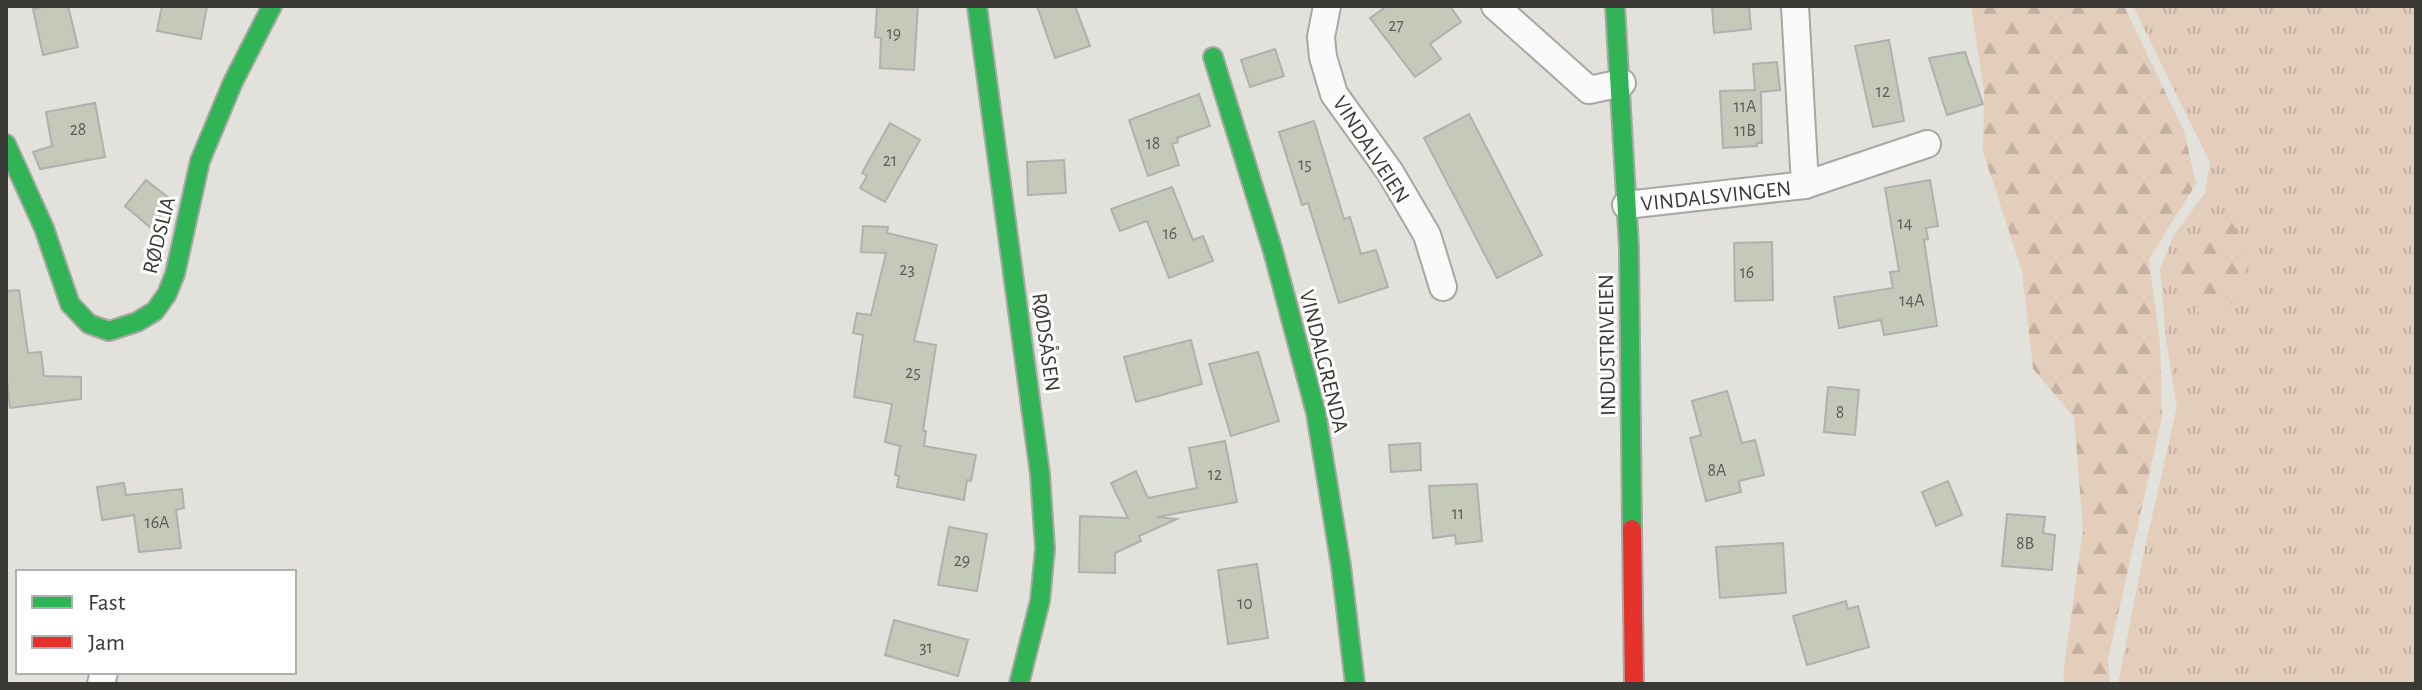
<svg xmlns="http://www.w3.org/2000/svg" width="2422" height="690" font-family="'Alegreya Sans',sans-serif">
<defs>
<pattern id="grass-tufts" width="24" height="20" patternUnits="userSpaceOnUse" patternTransform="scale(2)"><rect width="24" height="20" fill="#e3cdbb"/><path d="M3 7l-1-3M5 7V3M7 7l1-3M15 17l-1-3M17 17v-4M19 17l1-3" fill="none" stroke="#c4b1a1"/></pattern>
<pattern id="forest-firs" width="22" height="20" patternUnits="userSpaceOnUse" patternTransform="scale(2)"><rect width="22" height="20" fill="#e3cdbb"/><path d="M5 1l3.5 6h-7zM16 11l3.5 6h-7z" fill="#c4b1a1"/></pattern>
</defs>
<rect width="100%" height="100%" fill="#e2e1dc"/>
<path fill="url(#grass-tufts)" d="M2133 6H2416V684H2118L2144 552 2177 407 2166 340 2160 269 2174 235 2205 193 2210 163Z"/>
<g fill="url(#forest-firs)">
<path d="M1971 6H2124L2184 131 2196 184 2149 259 2160 344 2162 417 2108 659 2110 684H2065L2063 674 2083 530 2074 417 2033 369 2022 271 1983 152 1984 90Z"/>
<path d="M2228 214 2248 253 2240 299 2204 321 2178 277 2196 237Z"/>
</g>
<g fill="#c4c9b9" stroke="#b0b0ad" stroke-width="2">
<path d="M48 6H68L78 47 43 55 33 9Z"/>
<path d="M162 6H207L201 39 157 31Z"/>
<path d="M877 6H918L914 70 880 68 881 38 875 37Z"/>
<path d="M1037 6H1075L1090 46 1055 58Z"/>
<path d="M1387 6H1450L1461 22 1430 44 1441 59 1415 77 1370 18Z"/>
<path d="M1712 6H1749L1751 29 1714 33Z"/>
<path d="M1889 40 1904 121 1873 127 1855 46Z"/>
<path d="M1275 49 1284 76 1250 87 1241 60Z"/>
<path d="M1965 52 1983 104 1947 115 1929 58Z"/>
<path d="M1777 62 1780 90 1761 92 1762 143H1757V146L1723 148 1720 91 1755 90 1753 64Z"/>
<path d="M1199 94 1210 126 1177 138 1178 142 1172 144 1179 165 1148 176 1129 120Z"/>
<path d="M95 103 105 157 40 169 33 152 52 146 46 112Z"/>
<path d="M1469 114 1542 255 1497 278 1424 138Z"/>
<path d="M1314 121 1344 219 1350 217 1361 254 1376 250 1388 287 1339 303 1308 203 1302 205 1279 132Z"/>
<path d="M890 123 920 140 885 202 860 188 867 176 862 173Z"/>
<path d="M1064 160 1066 193 1028 195 1027 162Z"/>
<path d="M146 180 170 199 169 205 151 228 125 206Z"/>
<path d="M1930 180 1938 226 1926 228 1928 239 1924 240 1937 326 1884 335 1881 320 1839 328 1834 297 1893 288 1890 272 1899 271 1885 188Z"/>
<path d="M1172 187 1193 240 1203 236 1213 261 1169 278 1147 221 1120 231 1111 209Z"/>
<path d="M863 226 888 227 887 233 937 245 914 341 936 345 923 431H926L924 446 976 455 971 481 967 480 964 500 897 487 899 476 895 475 900 446 885 442 892 404 854 397 863 335 853 333 857 313 871 315 886 253 861 252Z"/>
<path d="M1772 242 1773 300 1735 301 1734 243Z"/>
<path d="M19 290 28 353 41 352 44 376 81 377V399L10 408 6 372V291Z"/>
<path d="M1191 340 1202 384 1136 402 1124 357Z"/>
<path d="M1258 352 1279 421 1231 436 1209 364Z"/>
<path d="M1828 387 1859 390 1855 435 1824 432Z"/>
<path d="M1727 391 1742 443 1755 440 1764 475 1739 481 1741 492 1706 501 1690 438 1701 435 1692 401Z"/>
<path d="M1225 441 1237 502 1157 517 1177 519 1139 536 1141 541 1115 553V573L1079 572 1080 516 1128 518 1111 483 1136 471 1148 498 1197 488 1189 448Z"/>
<path d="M1420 443 1421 470 1391 472 1389 445Z"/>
<path d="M1948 481 1962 515 1936 526 1922 492Z"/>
<path d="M124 483 126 495 182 489 184 508 176 510 181 548 139 552 134 515 102 520 97 487Z"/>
<path d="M1477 484 1482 541 1456 544 1455 535 1433 538 1429 486Z"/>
<path d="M2007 514 2045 517 2043 533 2055 535 2052 570 2002 566Z"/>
<path d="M949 527 987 534 977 591 938 585Z"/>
<path d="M1783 543 1786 593 1720 598 1716 547Z"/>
<path d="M1257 564 1268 638 1228 644 1218 570Z"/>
<path d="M1846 601 1848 609 1858 606 1869 647 1807 665 1793 616Z"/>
<path d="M894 620 968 640 958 676 885 655Z"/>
</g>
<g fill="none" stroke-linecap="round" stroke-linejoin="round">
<defs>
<g id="street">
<path d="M1327 6 1321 37 1323 57 1334 94 1390 172 1427 235 1443 287"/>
<path d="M1495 6 1589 90 1622 83"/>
<path d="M1795 6 1805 185"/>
<path d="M1626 205 1805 185 1927 144"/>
<path d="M101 684 104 672"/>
</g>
<g id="fast">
<path d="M977 6 1040 474 1045 549 1040 601 1019 684"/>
<path d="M1615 6 1629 248 1632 529"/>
<path d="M1213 57 1273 251 1316 413 1341 566 1355 684"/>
<path d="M6 144 44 228 70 304 89 324 109 331 137 322 155 311 167 294 175 274 200 161 233 82 272 6"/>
</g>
<path id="jam" d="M1632 529 1634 684"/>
</defs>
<use href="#street" stroke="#a7a7a3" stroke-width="30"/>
<use href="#fast" stroke="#a7a7a3" stroke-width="22"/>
<use href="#jam" stroke="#a7a7a3" stroke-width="22"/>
<use href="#street" stroke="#fbfafa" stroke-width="26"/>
<use href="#fast" stroke="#30b455" stroke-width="18"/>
<use href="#jam" stroke="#e5322d" stroke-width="18"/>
</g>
<g text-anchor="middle" stroke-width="6" stroke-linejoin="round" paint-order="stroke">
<g font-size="18" fill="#5c5d57">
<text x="1396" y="31">27</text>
<text x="894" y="39">19</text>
<text x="1883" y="97">12</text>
<text x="1745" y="112">11A</text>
<text x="78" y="135">28</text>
<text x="1745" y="136">11B</text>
<text x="1153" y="149">18</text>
<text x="890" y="166">21</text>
<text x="1305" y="170">15</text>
<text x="1905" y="229">14</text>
<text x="1170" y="239">16</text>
<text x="907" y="275">23</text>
<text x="1747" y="278">16</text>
<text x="1912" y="306">14A</text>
<text x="913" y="378">25</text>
<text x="1840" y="418">8</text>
<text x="1717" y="476">8A</text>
<text x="1215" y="480">12</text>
<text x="1458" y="519">11</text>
<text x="157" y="528">16A</text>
<text x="2025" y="549">8B</text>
<text x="962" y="566">29</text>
<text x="1245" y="609">10</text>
<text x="926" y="653">31</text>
</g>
<g font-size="22" fill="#3a3936" stroke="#fff">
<text transform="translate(1372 149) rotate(57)" y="8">VINDALVEIEN</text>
<text transform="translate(1716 195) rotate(-6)" y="8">VINDALSVINGEN</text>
<text transform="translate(158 235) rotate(-76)" y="8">RØDSLIA</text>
<text transform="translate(1047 342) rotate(82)" y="8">RØDSÅSEN</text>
<text transform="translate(1606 345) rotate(-91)" y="8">INDUSTRIVEIEN</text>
<text transform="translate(1325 361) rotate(76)" y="8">VINDALGRENDA</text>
</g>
</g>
<rect width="2422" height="690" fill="none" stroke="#3a3936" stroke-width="16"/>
<rect x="16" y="570" width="280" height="104" fill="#ffffff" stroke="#b0b0af" stroke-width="2"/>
<rect x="32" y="596" width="40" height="12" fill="#30b455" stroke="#b0b0af" stroke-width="2"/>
<text x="88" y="610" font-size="24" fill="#3a3936">Fast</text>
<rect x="32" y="636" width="40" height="12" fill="#e5322d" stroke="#b0b0af" stroke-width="2"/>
<text x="88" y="650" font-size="24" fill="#3a3936">Jam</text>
</svg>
